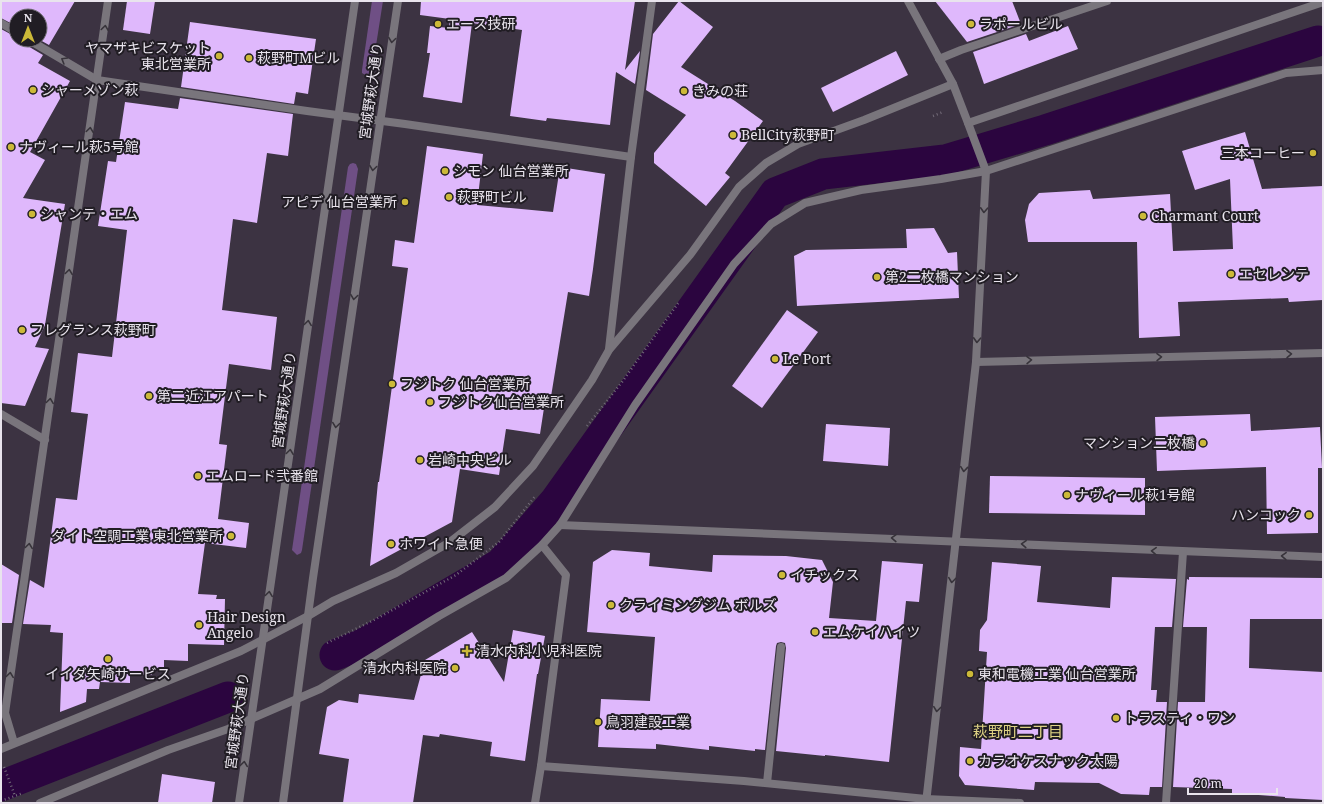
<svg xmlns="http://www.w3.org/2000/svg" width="1324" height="804" font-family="'Noto Serif','Noto Sans JP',serif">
<rect width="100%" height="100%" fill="#3c3342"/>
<g fill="#6f4f85">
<path d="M372 1H383L372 71 371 74 367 76 362 73V70Z"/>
<path d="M353 163 356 164 358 169 302 550 301 553 297 555 292 550 348 167 350 164Z"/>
</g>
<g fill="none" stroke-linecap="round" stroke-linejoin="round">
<g stroke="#2b053f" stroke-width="31">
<path d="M335 655 363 644 500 564 555 501 775 193 823 174 945 160 1045 130 1318 41"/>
<path d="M1 786 228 697"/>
</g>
</g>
<g fill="#dfb8fc">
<path d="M1 1H75L49 45 40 40V16H16V26L1 18Z"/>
<path d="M127 1H155L150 34 123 30Z"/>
<path d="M421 1H635L625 70 640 51 635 84 616 72 610 125 547 118 546 121 510 116 522 30 472 23 462 103 423 97 430 53H427L430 26 449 28 450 19 420 15Z"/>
<path d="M679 1 713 27 681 67 735 101 763 121 725 173 730 177 706 206 654 163V153L686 115 646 90 653 34Z"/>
<path d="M935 1H1012L1021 24 967 42Z"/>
<path d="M190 22 316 39 308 94 296 92 294 104 181 87Z"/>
<path d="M1068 26 1078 49 984 84 973 52 1026 34 1029 41Z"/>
<path d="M1 29 16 37V40H24L26 45 43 55 38 63 70 81 30 152 45 160 23 198 65 204 45 325 35 347 49 349 25 406 1 403Z"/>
<path d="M896 51 908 75 833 112 821 88Z"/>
<path d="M180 98 293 114 288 156 267 153 257 223 233 219 222 310 277 317 271 370 229 364 219 444 227 445 218 519 249 523 246 548 205 543 198 594 217 595 216 599H225L224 645 188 644V661L164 660V668H152V675L130 674V683L100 682 99 689H87L86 702 60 712 63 633 50 632 51 625 23 624 30 580 44 588 56 498 77 500 88 414 71 412 78 353 112 357 127 230 98 226 108 161 116 162 125 102 178 109Z"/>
<path d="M1245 132 1262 189 1323 186V300L1289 302 1288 298 1178 302 1180 336 1139 338 1137 242H1028L1025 220 1029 204 1039 193 1090 190 1093 199 1170 194 1173 251 1233 249 1230 179 1195 190 1182 151Z"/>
<path d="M427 146 483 154 477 205 553 212 560 167 605 174 593 269 589 296 568 292 549 409 544 408 540 434 506 429 499 475 460 469 452 522 370 566 378 482H379L408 268 392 266 395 240 414 243Z"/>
<path d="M934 228 948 253 957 252 959 298 797 306 794 256 806 250 907 248 906 229Z"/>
<path d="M787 310 818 332 762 408 732 386Z"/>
<path d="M1250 414 1251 431 1320 427 1322 468H1318V533L1267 534 1266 467 1157 471 1155 417Z"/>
<path d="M826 424 890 428 888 466 823 461Z"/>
<path d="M990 476 1145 478V515L989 513Z"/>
<path d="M612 550 650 553 649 566 712 572 713 555 786 556 822 560 833 582 829 618 876 621 882 561 923 564 919 602 906 601 889 762 825 755V756L776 751 786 648 785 643 781 642 777 643 776 646 765 750 755 749V751L709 746V750L656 744V749L598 747 601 699 650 701 655 637 587 632 593 562Z"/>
<path d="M992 562 1041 566 1037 602 1110 608 1112 577 1176 579 1172 627H1155L1151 690H1157L1156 702H1167L1162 787H1150L1149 795 1121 794 1099 783 1035 782 1034 790 965 785 959 776 960 747 981 749 987 652 979 651 980 630 987 620Z"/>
<path d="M1 564 19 575 12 623H1Z"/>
<path d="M1189 577 1323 578V619H1250L1249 668 1323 672V800L1285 798V797L1232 793V789L1173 787 1178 702H1205L1207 627H1183L1187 579 1189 580Z"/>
<path d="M513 630 545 636 538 674H537L525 761 490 756 492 742 440 734 439 737 423 735 413 803H343L349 759 319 754 327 707 339 700 358 703 359 694 414 700 425 660 472 632 504 682Z"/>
<path d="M162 774 215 782 212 803H158Z"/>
</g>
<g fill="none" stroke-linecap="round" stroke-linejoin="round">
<g stroke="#736c79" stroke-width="2.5" stroke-dasharray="1 3" stroke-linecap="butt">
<path d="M933 116 943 112"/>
<path d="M587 426 622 382 679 302"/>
<path d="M327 643 374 620 456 575 499 542 536 495"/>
<path d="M4 767 15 796"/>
<path d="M1 801 23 793"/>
</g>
<path stroke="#79757c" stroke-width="8" d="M767 783 781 647"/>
<g stroke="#79757c" stroke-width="8">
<path d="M1 23 16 32"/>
<path d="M29 40 97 80 307 111 405 124 631 157"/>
<path d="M939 59 961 50 1107 1"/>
<path d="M609 349 631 157 652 1"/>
<path d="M976 362 1323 353"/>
<path d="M1 414 45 440"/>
<path d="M560 525 1323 557"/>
<path d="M14 743 5 713 108 1"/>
<path d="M1 749 241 651 308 616 333 601 396 573 450 542 495 507 533 466 592 380 609 350 690 255 739 187 766 163 798 144 864 120 953 84"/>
<path d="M541 766 744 781 926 799 1020 803"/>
<path d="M40 803 168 750 228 729 320 689 439 616 506 578 542 545 560 525 635 405 734 264 771 224 805 203 861 190 941 179 986 171 1286 73 1323 70"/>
<path d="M535 803 541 766 566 575 542 545"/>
<path d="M926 803 976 362 986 171 968 123 1323 2"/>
<path d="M1166 803 1183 552"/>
</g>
<g stroke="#79757c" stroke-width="8">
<path d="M908 1 953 84 968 123"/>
<path d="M239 803 355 1"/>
<path d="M283 803 313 578 398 1"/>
</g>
</g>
<defs><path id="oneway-chevron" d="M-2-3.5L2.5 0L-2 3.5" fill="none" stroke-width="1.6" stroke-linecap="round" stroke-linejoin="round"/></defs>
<g stroke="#37333a">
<use href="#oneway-chevron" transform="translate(105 28) rotate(-82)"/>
<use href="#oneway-chevron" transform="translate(392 40) rotate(98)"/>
<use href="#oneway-chevron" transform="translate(64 60) rotate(-149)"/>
<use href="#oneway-chevron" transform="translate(90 130) rotate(-82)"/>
<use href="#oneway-chevron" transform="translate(373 168) rotate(98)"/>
<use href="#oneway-chevron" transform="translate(984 210) rotate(93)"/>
<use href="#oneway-chevron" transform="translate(69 272) rotate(-82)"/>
<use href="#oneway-chevron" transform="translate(354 297) rotate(98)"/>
<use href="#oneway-chevron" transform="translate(308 323) rotate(-82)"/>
<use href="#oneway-chevron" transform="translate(977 340) rotate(93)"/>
<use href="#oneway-chevron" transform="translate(1289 354) rotate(-1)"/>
<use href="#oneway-chevron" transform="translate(1159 357) rotate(-1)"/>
<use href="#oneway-chevron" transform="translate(1029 360) rotate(-1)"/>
<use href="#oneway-chevron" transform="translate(50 401) rotate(-82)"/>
<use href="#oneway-chevron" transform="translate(336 425) rotate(98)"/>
<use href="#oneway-chevron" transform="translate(290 452) rotate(-82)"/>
<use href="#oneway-chevron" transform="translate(964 469) rotate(96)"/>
<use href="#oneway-chevron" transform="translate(894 538) rotate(-178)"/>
<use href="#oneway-chevron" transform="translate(1024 544) rotate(-177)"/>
<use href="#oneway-chevron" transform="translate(29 546) rotate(-82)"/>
<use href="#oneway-chevron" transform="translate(1154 551) rotate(-177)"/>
<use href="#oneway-chevron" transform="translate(1284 556) rotate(-178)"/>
<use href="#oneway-chevron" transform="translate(952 580) rotate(97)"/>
<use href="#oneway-chevron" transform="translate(269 594) rotate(-82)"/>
<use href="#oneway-chevron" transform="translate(10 675) rotate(-82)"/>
<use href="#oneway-chevron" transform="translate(937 709) rotate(97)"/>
<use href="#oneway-chevron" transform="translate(244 764) rotate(-82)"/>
</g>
<g fill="#ccb938" stroke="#211d24" stroke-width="1.5">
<circle cx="438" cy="24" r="4"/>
<circle cx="971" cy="24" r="4"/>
<circle cx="219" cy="56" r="4"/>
<circle cx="249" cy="58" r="4"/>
<circle cx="33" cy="90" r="4"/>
<circle cx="684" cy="91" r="4"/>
<circle cx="733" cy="135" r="4"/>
<circle cx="11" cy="147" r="4"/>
<circle cx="1313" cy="153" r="4"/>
<circle cx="445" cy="171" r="4"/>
<circle cx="449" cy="197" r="4"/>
<circle cx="405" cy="202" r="4"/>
<circle cx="32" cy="214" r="4"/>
<circle cx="1143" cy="216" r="4"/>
<circle cx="1231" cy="274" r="4"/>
<circle cx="877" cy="277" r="4"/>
<circle cx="22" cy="330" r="4"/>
<circle cx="775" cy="359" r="4"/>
<circle cx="392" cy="384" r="4"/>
<circle cx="149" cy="396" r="4"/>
<circle cx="430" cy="402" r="4"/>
<circle cx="1203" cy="443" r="4"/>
<circle cx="420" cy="460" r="4"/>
<circle cx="198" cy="476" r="4"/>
<circle cx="1067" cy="495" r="4"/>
<circle cx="1309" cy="515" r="4"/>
<circle cx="231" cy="536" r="4"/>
<circle cx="391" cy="544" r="4"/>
<circle cx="782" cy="575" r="4"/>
<circle cx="611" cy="605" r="4"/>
<circle cx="199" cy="625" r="4"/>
<circle cx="815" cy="632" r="4"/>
<path d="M465 645h4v4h4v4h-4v4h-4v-4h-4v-4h4z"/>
<circle cx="108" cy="659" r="4"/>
<circle cx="455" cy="668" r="4"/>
<circle cx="970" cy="674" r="4"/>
<circle cx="1116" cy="718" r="4"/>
<circle cx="598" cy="722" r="4"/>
<circle cx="970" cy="761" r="4"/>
</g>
<g text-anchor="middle" stroke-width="4" stroke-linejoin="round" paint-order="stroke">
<g font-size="14" fill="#e9e4ed" stroke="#211d24" text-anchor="start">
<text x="446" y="29">エース技研</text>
<text x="979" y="29">ラポールビル</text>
<text x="211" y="53" text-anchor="end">ヤマザキビスケット<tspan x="211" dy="16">東北営業所</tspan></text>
<text x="257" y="63">萩野町Mビル</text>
<text x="41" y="95">シャーメゾン萩</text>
<text x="692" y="96">きみの荘</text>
<text x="741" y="140">BellCity萩野町</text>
<text x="19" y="152">ナヴィール萩5号館</text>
<text x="1305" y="158" text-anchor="end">三本コーヒー</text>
<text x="453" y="176">シモン 仙台営業所</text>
<text x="457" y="202">萩野町ビル</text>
<text x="397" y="207" text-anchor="end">アピデ 仙台営業所</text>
<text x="40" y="219">シャンテ・エム</text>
<text x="1151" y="221">Charmant Court</text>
<text x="1239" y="279">エセレンテ</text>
<text x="885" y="282">第2二枚橋マンション</text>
<text x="30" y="335">フレグランス萩野町</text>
<text x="783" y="364">Le Port</text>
<text x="400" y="389">フジトク 仙台営業所</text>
<text x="157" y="401">第二近江アパート</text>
<text x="438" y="407">フジトク仙台営業所</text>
<text x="1195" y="448" text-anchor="end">マンション二枚橋</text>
<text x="428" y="465">岩崎中央ビル</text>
<text x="206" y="481">エムロード弐番館</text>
<text x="1075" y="500">ナヴィール萩1号館</text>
<text x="1301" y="520" text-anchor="end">ハンコック</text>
<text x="223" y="541" text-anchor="end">ダイト空調工業 東北営業所</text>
<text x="399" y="549">ホワイト急便</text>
<text x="790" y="580">イチックス</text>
<text x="619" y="610">クライミングジム ボルズ</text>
<text x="207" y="622">Hair Design<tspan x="207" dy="16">Angelo</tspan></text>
<text x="823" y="637">エムケイハイツ</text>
<text x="476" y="656">清水内科小児科医院</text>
<text x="447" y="673" text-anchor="end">清水内科医院</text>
<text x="108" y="679" text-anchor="middle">イイダ矢崎サービス</text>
<text x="978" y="679">東和電機工業 仙台営業所</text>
<text x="1124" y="723">トラスティ・ワン</text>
<text x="606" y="727">鳥羽建設工業</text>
<text x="978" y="766">カラオケスナック太陽</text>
</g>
<g font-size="14" fill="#e9e4ed" stroke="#211d24">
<text transform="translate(371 91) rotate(-82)" y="5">宮城野萩大通り</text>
<text transform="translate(284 400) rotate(-82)" y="5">宮城野萩大通り</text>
<text transform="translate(237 721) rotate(-82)" y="5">宮城野萩大通り</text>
</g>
<g font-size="15" fill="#ded284" stroke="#211d24">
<text x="1018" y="737">萩野町二丁目</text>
</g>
</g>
<rect width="1324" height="804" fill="none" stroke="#e9e4ed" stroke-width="4"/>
<g transform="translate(28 28)"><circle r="19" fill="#211d24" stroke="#716d74"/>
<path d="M0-3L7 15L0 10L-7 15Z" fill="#ccb938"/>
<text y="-6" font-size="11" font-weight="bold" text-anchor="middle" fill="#e9e4ed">N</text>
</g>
<path d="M1188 788v6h89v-6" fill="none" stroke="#e9e4ed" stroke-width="2"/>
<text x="1194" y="788" font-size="12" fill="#e9e4ed" stroke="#211d24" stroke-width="3" paint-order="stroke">20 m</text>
</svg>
